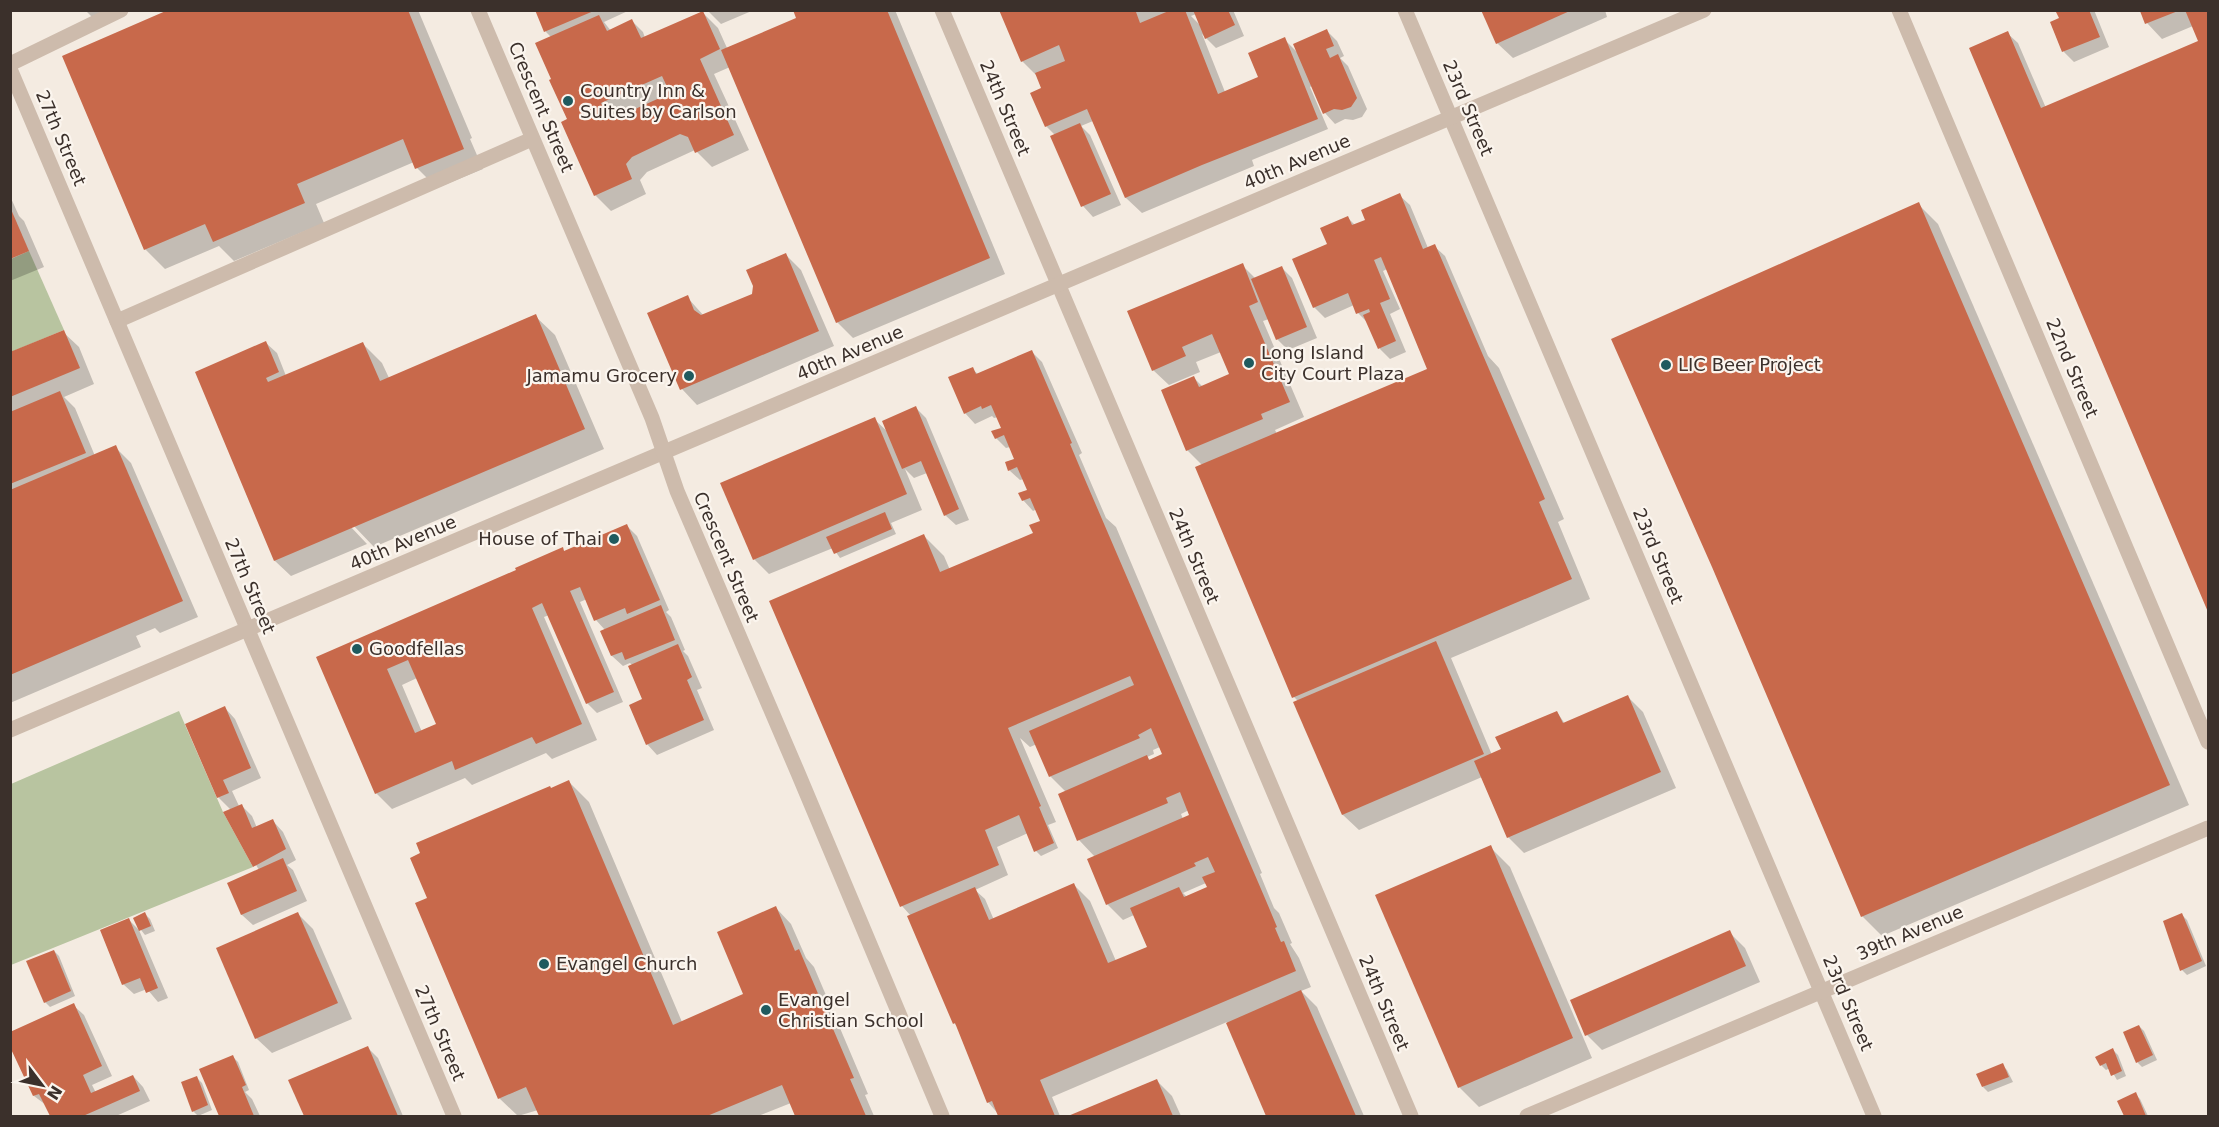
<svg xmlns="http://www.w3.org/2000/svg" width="2219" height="1127" font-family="'DejaVu Sans',sans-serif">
<rect width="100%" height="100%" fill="#f4ebe1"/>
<g fill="#b8c4a0">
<path d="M29 251 64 330 11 352V259Z"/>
<path d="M179 711 223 812 253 867 11 965V784Z"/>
</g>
<g fill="#0003" fill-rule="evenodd">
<path d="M85 10H114L94 19Z"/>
<path d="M172 10H418L472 138 470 139 483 169 437 188 417 168 414 162 316 204 324 223 234 261 219 246 165 269 145 249Z"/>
<path d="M537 10H630L604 22 611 31 632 21 643 32 645 38 702 12 718 28 727 48 798 19 795 10H895L1005 274 853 338 837 322 730 67 714 74 749 150 712 167 695 150 647 172 640 180 646 194 611 211 595 195 553 80 552 38 546 32Z"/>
<path d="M707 10H754L721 24Z"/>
<path d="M1000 10H1233L1244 36 1216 48 1202 34 1225 92 1260 78 1284 39 1298 53 1327 31 1337 41 1344 56 1340 58 1348 66 1367 109 1362 117 1353 120 1345 119 1335 124 1325 113 1313 85 1310 87 1328 129 1252 160 1254 166 1142 213 1126 198 1093 121 1081 126 1090 135 1121 205 1093 217 1083 206 1055 135 1046 126 1043 89 1038 77 1022 61ZM1196 14 1201 26 1191 16Z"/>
<path d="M1483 10H1605L1607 17 1513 58 1497 43Z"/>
<path d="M2057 10H2094L2109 47 2074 62 2064 52 2052 23 2060 19Z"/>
<path d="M2141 10H2208V608L2003 124 2007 33 2018 43 2046 108 2201 42 2193 26 2162 39 2147 23Z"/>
<path d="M1399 195 1410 205 1428 248 1434 246 1445 256 1488 356 1499 368 1564 519 1558 522 1590 599 1451 658 1492 755 1503 750 1557 712 1565 724 1628 697 1643 712 1676 788 1524 853 1508 837 1482 777 1359 830 1343 815 1295 703 1298 701 1294 697 1203 466 1187 450 1194 378 1203 387 1231 374 1221 352 1196 362 1200 372 1169 385 1153 370 1242 265 1256 279 1282 268 1292 278 1317 338 1288 350 1277 339 1269 319 1263 321 1304 417 1275 430 1277 434 1429 369 1387 269 1383 271 1400 309 1390 314 1406 352 1390 359 1380 349 1369 324 1358 313 1354 305 1325 318 1314 307 1294 260 1329 245 1348 218 1355 225 1367 221Z"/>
<path d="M10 196 19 216 24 221 44 267 10 281Z"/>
<path d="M1918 204 1938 224 2189 805 1882 936 1862 916Z"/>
<path d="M786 255 801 270 834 346 697 405 682 389 649 314 687 297 704 316 754 295Z"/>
<path d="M535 316 555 335 604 449 374 547 354 526H350L367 544 291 576 275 561 211 408 266 343 277 353 286 376 362 343 382 363 389 378Z"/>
<path d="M63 332 79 347 94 384 64 397 75 408 95 456 115 447 131 463 198 617 160 633 155 628 136 636 141 647 10 703V354Z"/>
<path d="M1032 352 1042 362 1082 453 1079 455 1106 518 1116 527 1262 873 1260 874 1274 908 1279 913 1292 943 1290 944 1299 958 1311 987 1301 991 1317 1007 1364 1116H1268L1227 1022 1052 1097 1060 1116H1000L988 1102 958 1027 954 1023 909 917 911 916 902 906 771 602 924 536 944 556 950 570 1034 534 1042 522 1037 509 1033 511 1023 500 1029 490 1024 479 1020 480 1009 470 1016 460 1010 447 1006 448 996 438 1003 428 998 417 994 418 992 416 975 424 965 413 972 369 978 374ZM1020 738 1030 747 1037 744 1050 776 1066 792 1060 795 1079 840 1095 857 1107 904 1123 920 1134 915 1148 947 1116 961 1090 901 1074 885 994 920 985 899 975 890 1008 875 997 847 1028 833 1036 851 1041 856 1058 848 1048 825 1056 822ZM1160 747 1164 755 1151 761 1147 757 1154 754 1153 750ZM1189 810 1191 816 1183 819 1181 814ZM1206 883 1209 888 1187 897 1183 893Z"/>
<path d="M916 408 926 418 969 520 956 525 945 515 927 473 914 478 905 469 922 510 891 523 896 534 840 558 833 548 769 574 754 559 874 419 889 433Z"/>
<path d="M627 526 637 536 669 610 666 612 671 617 685 650 683 651 688 656 702 688 697 690 714 730 657 755 647 744 643 700 632 665 630 663 623 666 612 656 605 630 596 620 587 599 580 602 623 702 597 713 587 703 549 615 544 617 597 740 552 759 546 753 472 785 465 778 392 809 376 793 318 657 516 572 562 549 565 552ZM417 678 438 725 422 732 402 685Z"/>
<path d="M225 708 235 719 261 778 232 791 239 806H242L252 816 257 828 273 821 283 832 296 860 287 865 293 870 307 901 253 925 242 915 229 884 259 870 225 812 231 810 218 797Z"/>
<path d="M569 782 589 802 682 1022 745 995 776 908 791 924 806 958 814 967 868 1094 865 1095 874 1116H797L791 1103 758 1116H540L538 1110 518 1116 499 1098 429 898 551 790Z"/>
<path d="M1490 847 1510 867 1592 1058 1479 1107 1459 1087Z"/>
<path d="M145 914 150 919 155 931 145 935 141 930Z"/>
<path d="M298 914 313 929 352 1019 272 1053 256 1038Z"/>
<path d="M2182 915 2187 920 2206 966 2187 975 2182 970Z"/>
<path d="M129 920 139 930 168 998 158 1002 147 989 134 994 123 984Z"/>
<path d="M1729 932 1745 948 1760 982 1602 1050 1587 1035Z"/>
<path d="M54 951 59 956 75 996 50 1007 45 1002Z"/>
<path d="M73 1005 84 1015 112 1076 92 1085 96 1093 133 1076 143 1087 150 1101 116 1116H51L46 1105 34 1096Z"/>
<path d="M2139 1026 2144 1031 2157 1060 2142 1067 2138 1063 2125 1033Z"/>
<path d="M368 1048 378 1058 403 1116H305L290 1081Z"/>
<path d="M2113 1050 2118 1055 2126 1076 2117 1080 2110 1068 2106 1070 2101 1065Z"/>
<path d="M233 1057 238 1062 249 1090 245 1092 252 1099 260 1116H220L201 1070Z"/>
<path d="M2002 1065 2007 1070 2013 1082 1988 1092 1983 1087Z"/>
<path d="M197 1078 202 1083 212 1110 198 1116 193 1111Z"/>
<path d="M1156 1080 1172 1096 1181 1116H1072Z"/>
<path d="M2135 1094 2140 1099 2148 1116H2125L2119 1102Z"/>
</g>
<g fill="#c8694b" fill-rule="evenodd">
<path d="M168 10H408L464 149 415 169 403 139 297 184 305 203 213 242 205 224 144 250 62 56Z"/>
<path d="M535 10H596L544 32Z"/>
<path d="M793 10H887L990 258 836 323 721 50 796 18Z"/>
<path d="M999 10H1139L1136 12 1140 23 1171 10H1185L1218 94 1258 77 1248 53 1285 37 1318 119 1202 165 1125 198 1087 109 1045 127 1030 93 1041 88 1035 73 1065 61 1059 45 1021 62Z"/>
<path d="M1193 10H1228L1235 25 1205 39Z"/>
<path d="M1481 10H1572L1496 44Z"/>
<path d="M2055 10H2089L2100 37 2062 52 2050 22 2059 18Z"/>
<path d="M2185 10H2208V612L1969 48 2008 31 2041 108 2198 41Z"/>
<path d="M703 11 720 49 700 59 734 135 695 153 688 137 680 134 632 157 626 164 632 179 594 196 561 122 567 119 549 80 551 79 535 43 599 15 607 31 632 19 641 38ZM662 76 669 91 664 96 613 119 607 118 601 103Z"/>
<path d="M2140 11H2178L2145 24Z"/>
<path d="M1327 29 1334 46 1326 49 1330 58 1338 54 1357 98 1351 107 1342 110 1334 109 1323 114 1293 44Z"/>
<path d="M1080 123 1111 194 1081 207 1050 136Z"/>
<path d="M1400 193 1423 249 1435 244 1545 499 1539 502 1572 579 1292 698 1195 467 1427 369 1381 257 1374 260 1390 299 1380 303 1396 341 1378 349 1363 315 1370 312 1369 309 1356 314 1348 293 1313 308 1292 259 1327 244 1320 228 1348 216 1352 225 1365 220 1361 210Z"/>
<path d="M1919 202 2170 785 1861 917 1712 567 1611 339Z"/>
<path d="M10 207 29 251 10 259Z"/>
<path d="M786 253 819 331 680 390 647 313 688 295 694 310 701 315 752 294 753 286 746 270Z"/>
<path d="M1243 263 1258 302 1249 306 1290 402 1261 414 1263 419 1186 451 1161 390 1194 376 1199 387 1229 374 1212 334 1182 347 1186 356 1152 371 1127 311Z"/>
<path d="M1282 266 1307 327 1276 340 1251 279Z"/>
<path d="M536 314 585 429 274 561 195 372 266 341 279 372 266 378 268 382 363 342 380 381Z"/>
<path d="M64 330 80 368 10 397V352Z"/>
<path d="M1032 350 1072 443 1070 444 1083 475 1264 896 1277 927 1275 928 1281 942 1284 941 1296 971 1040 1080 1055 1116H998L992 1101 987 1103 955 1023 953 1024 907 916 975 887 989 920 1074 883 1108 963 1147 947 1130 908 1179 887 1184 897 1207 887 1202 877 1215 872 1208 857 1194 863 1196 866 1106 905 1087 859 1189 815 1180 792 1166 798 1168 803 1077 841 1058 794 1147 755 1149 760 1162 754 1151 728 1138 735 1140 738 1049 777 1029 731 1134 685 1130 676 1008 728 1041 806 1039 807 1054 843 1034 852 1019 815 985 830 999 865 900 907 769 601 924 534 940 572 1033 533 1029 525 1040 521 1030 498 1022 501 1018 493 1027 490 1017 467 1008 471 1005 462 1014 459 1004 435 995 439 991 431 1001 428 991 405 982 409 981 406 964 414 948 377 973 367 976 374Z"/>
<path d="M60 391 86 453 10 484V412Z"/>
<path d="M916 406 959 509 944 516 921 461 902 469 882 421Z"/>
<path d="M875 417 907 494 753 560 720 483Z"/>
<path d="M116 445 183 601 10 675V490Z"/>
<path d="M885 512 892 529 834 554 826 537Z"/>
<path d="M627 524 660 600 627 614 625 608 594 621 580 587 570 591 614 692 586 704 542 603 532 608 582 724 536 744 532 737 455 770 452 761 375 794 316 657 516 570 515 568 563 547 564 551ZM408 660 436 724 415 733 387 669Z"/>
<path d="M661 605 675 640 625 660 622 652 611 656 600 631Z"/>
<path d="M1436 641 1484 754 1342 815 1293 702Z"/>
<path d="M678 644 692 677 687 680 704 720 646 745 629 705 642 699 628 666Z"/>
<path d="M1628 695 1661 772 1507 838 1474 761 1501 749 1495 737 1557 711 1563 723Z"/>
<path d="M225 706 251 768 223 780 229 793 217 798 185 724Z"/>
<path d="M569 780 673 1025 743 994 717 932 776 906 795 951 799 949 854 1078 850 1079 866 1116H795L782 1085 707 1116H539L526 1087 498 1099 415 903 427 898 410 858 420 853 416 843 550 786 551 788Z"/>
<path d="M242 804 252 828 273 819 286 849 253 867 223 812Z"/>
<path d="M1491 845 1573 1038 1458 1088 1375 895Z"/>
<path d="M283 858 297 891 241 915 227 883Z"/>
<path d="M145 912 151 926 139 931 133 918Z"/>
<path d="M298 912 338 1003 255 1039 216 948Z"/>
<path d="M2182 913 2202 961 2180 971 2163 921Z"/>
<path d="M129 918 158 988 146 993 140 978 122 985 100 930Z"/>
<path d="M1730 930 1746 966 1585 1036 1570 1000Z"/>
<path d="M54 950 71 991 44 1003 26 961Z"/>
<path d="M1301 990 1356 1116H1266L1226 1023Z"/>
<path d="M74 1003 102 1066 83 1075 91 1093 133 1075 140 1091 83 1116H50L39 1094 33 1096 10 1047V1032Z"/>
<path d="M2139 1025 2153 1055 2136 1063 2123 1032Z"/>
<path d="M368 1046 398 1116H304L288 1080Z"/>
<path d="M2113 1048 2122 1071 2111 1076 2106 1063 2100 1066 2095 1057Z"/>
<path d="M233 1055 246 1085 242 1087 254 1116H219L199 1069Z"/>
<path d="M2003 1063 2009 1077 1982 1087 1976 1074Z"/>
<path d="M197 1076 208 1105 192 1112 181 1082Z"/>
<path d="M1157 1079 1173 1116H1068Z"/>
<path d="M2136 1092 2146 1116H2124L2117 1101Z"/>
</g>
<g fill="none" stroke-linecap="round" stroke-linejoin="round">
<g stroke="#cdbbac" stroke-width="15">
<path d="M10 64 121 10"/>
<path d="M117 321 532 139"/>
</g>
<g stroke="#cdbbac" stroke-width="15">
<path d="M942 10 1411 1116"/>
<path d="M1405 10 1874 1116"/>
<path d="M1899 10 2208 742"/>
<path d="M10 69 454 1116"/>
<path d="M10 730 1704 10"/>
<path d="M1527 1116 2208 828"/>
</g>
<path stroke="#cdbbac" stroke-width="15" d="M478 10 652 418 677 491 798 773 942 1116"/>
</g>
<g fill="#1f5a5e" stroke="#fbf5ee" stroke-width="2">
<circle cx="568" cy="101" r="6"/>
<circle cx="1249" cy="363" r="6"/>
<circle cx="1666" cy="365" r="6"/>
<circle cx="689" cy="376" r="6"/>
<circle cx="614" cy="539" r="6"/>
<circle cx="357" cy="649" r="6"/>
<circle cx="544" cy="964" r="6"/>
<circle cx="766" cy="1010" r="6"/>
</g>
<g text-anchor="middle" stroke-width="4.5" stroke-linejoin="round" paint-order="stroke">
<g font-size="18" fill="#3b302b" stroke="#fbf5ee" text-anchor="start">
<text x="580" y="97">Country Inn &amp;<tspan x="580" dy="21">Suites by Carlson</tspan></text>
<text x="1261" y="359">Long Island<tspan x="1261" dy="21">City Court Plaza</tspan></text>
<text x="1678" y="371">LIC Beer Project</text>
<text x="677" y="382" text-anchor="end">Jamamu Grocery</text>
<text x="602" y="545" text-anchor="end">House of Thai</text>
<text x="369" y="655">Goodfellas</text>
<text x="556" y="970">Evangel Church</text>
<text x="778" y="1006">Evangel<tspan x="778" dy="21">Christian School</tspan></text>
</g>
<g font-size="18" fill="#3b302b" stroke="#fbf5ee">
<text transform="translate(541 107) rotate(67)" y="6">Crescent Street</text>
<text transform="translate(1005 108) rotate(67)" y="6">24th Street</text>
<text transform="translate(1468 108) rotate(67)" y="6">23rd Street</text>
<text transform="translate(61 138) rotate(67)" y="6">27th Street</text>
<text transform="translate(1297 162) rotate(-23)" y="6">40th Avenue</text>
<text transform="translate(850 353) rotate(-23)" y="6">40th Avenue</text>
<text transform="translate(2072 368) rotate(67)" y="6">22nd Street</text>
<text transform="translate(403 543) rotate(-23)" y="6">40th Avenue</text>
<text transform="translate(1194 556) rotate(67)" y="6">24th Street</text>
<text transform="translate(1658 556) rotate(67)" y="6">23rd Street</text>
<text transform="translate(726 557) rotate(67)" y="6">Crescent Street</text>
<text transform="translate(250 586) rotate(67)" y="6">27th Street</text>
<text transform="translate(1910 933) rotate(-23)" y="6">39th Avenue</text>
<text transform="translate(1384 1003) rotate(67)" y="6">24th Street</text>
<text transform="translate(1848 1003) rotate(67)" y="6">23rd Street</text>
<text transform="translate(440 1033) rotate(67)" y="6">27th Street</text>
</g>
</g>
<rect width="2219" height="1127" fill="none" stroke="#3b302b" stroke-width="24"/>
<g transform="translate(42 1085) rotate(122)" stroke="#fbf5ee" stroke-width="4.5" paint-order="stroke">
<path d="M0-4.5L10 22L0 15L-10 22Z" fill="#3b302b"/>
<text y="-9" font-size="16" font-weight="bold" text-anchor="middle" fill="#3b302b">N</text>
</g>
</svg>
